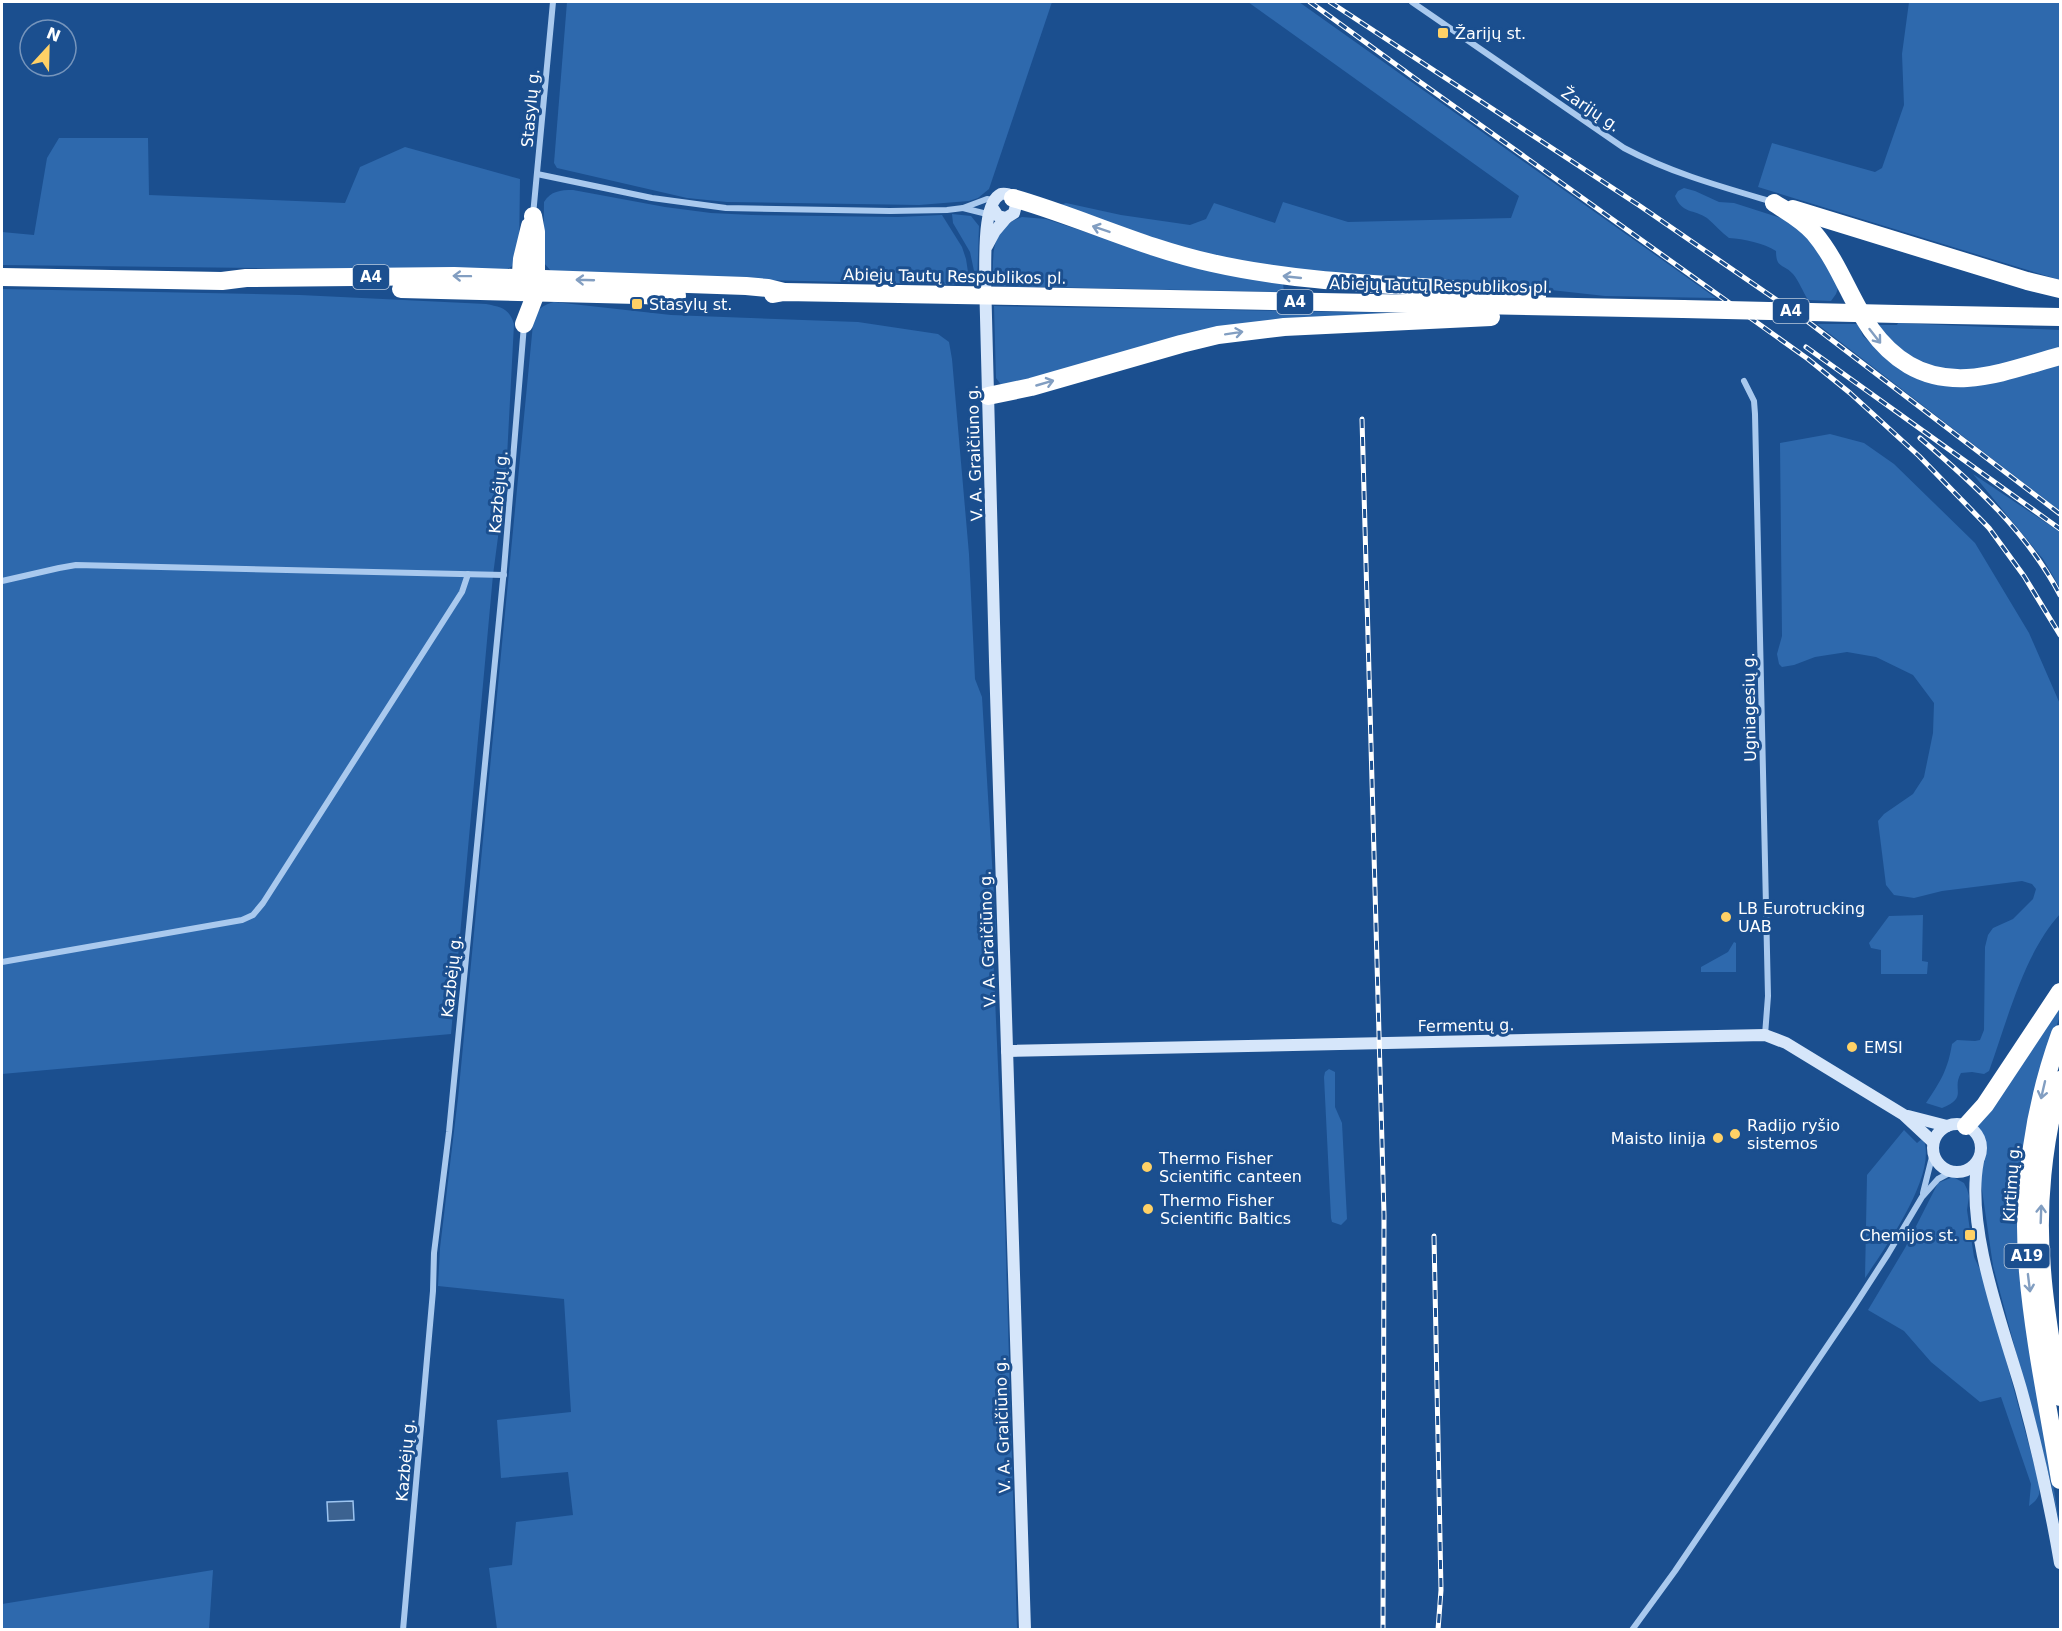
<svg xmlns="http://www.w3.org/2000/svg" width="2062" height="1631" font-family="'DejaVu Sans',sans-serif">
<rect width="100%" height="100%" fill="#1b4f8f"/>
<g fill="#2e69ad">
<path d="M567 2H1052L989 189 978 198 969 201 919 205 727 202 687 198 557 168 554 163Z"/>
<path d="M1248 2H1299L1716 298 1605 296 1505 285 1311 273 1221 260 1057 206 1066 203 1121 215 1190 225 1206 219 1214 203 1275 223 1283 202 1348 222 1511 218 1519 196Z"/>
<path d="M1909 2H2060V280L1758 187 1772 143 1875 172 1882 168 1904 105 1902 54Z"/>
<path d="M59 138H148L149 195 345 203 360 167 405 147 520 179 519 252C516 263 514 267 503 271L2 265V232L34 235 47 158Z"/>
<path d="M1684 188 1695 191 1719 202 1734 203 1787 220 1817 245 1839 285 1836 294 1831 301 1808 300C1803 292 1799 281 1793 274 1784 264 1776 269 1776 251 1764 243 1744 239 1729 238 1721 232 1714 224 1707 218 1694 209 1682 214 1675 196L1678 191Z"/>
<path d="M573 190 665 207 711 213 752 215 898 217 942 215 962 247 966 259 970 285 559 275 552 272 543 262 544 202C551 191 560 190 573 190Z"/>
<path d="M952 214 971 216 979 226 977 285 970 252 953 223Z"/>
<path d="M1022 217 1046 219 1159 256 1283 283 1284 292 993 286C993 257 989 228 1022 217Z"/>
<path d="M2 289 300 295 486 304C501 307 509 308 514 324L506 476 493 575 451 1034 2 1074Z"/>
<path d="M554 302 671 315 858 322 938 334 949 342 952 359 969 554 975 679 982 697 996 929 993 953 1005 1224 1017 1629H497L489 1568 512 1565 516 1522 573 1515 568 1472 501 1478 497 1420 571 1412 564 1299 438 1286 440 1248 458 1098 533 324C537 310 540 306 554 302Z"/>
<path d="M994 306 1396 313 1307 319 1002 386 996 378Z"/>
<path d="M1898 323 2060 330V351L1986 370 1942 369 1919 360 1900 350 1889 343 1879 325H1897Z"/>
<path d="M1817 324H1858L1863 336 1874 346 1919 377 2060 363V511Z"/>
<path d="M1830 434 1864 443 1894 464 1975 543 2029 633 2060 704V914C2023 955 2008 1019 1989 1071L1984 1074 1972 1072 1961 1073C1951 1090 1969 1097 1942 1108L1926 1103C1941 1081 1948 1069 1952 1044L1957 1040 1975 1041 1980 1040 1984 1030 1985 947 1988 935 1993 928 2013 919 2033 899 2036 889 2032 884 2022 881 1942 891 1914 898 1894 895 1886 885 1878 821 1884 814 1913 794 1924 777 1933 733 1934 703 1913 675 1876 657 1847 652 1815 657 1794 665 1782 667 1779 664 1777 654 1782 636 1780 443Z"/>
<path d="M1973 474 2060 532V588L2043 559Z"/>
<path d="M1923 915 1922 961 1928 962 1927 974H1881V950L1871 948 1869 943 1889 916Z"/>
<path d="M1734 942 1736 943V972H1701V967L1728 952Z"/>
<path d="M2060 1000V1016L2049 1047 2028 1328 2060 1527 2051 1483 1993 1266 1980 1176C1979 1154 1993 1148 1976 1127Z"/>
<path d="M1329 1069 1335 1072V1107L1342 1123 1347 1219 1341 1225 1332 1222 1331 1218 1324 1077 1325 1072Z"/>
<path d="M1904 1130 1917 1143 1923 1138C1939 1173 1885 1248 1865 1278L1867 1175Z"/>
<path d="M1953 1177 1964 1183 1967 1189 1969 1196 1967 1210 1974 1257 1984 1278 2039 1483C2041 1494 2038 1500 2029 1506L2031 1484 2001 1397 1980 1402 1931 1362 1904 1331 1868 1310 1905 1248 1938 1183Z"/>
<path d="M213 1570 209 1629H2V1604Z"/>
</g>
<path fill="#3c6290" stroke="#9cc4f0" stroke-width="1.5" d="M353 1501 354 1520 328 1521 327 1502Z"/>
<g fill="none" stroke-linecap="round" stroke-linejoin="round">
<g stroke="#a9c9ee" stroke-width="6">
<path d="M1412 2 1624 148C1671 173 1722 187 1773 202"/>
<path d="M537 174 652 198 726 208 890 211 947 210 963 208 987 199 994 200"/>
<path d="M963 208 991 215"/>
<path d="M533 215 553 2"/>
<path d="M1744 381 1754 401 1755 414 1768 996 1765 1035"/>
<path d="M2 581 59 568 76 565 504 575"/>
<path d="M2 962 242 920 253 915 263 903 462 592 468 574"/>
<path d="M1923 1193 1933 1153"/>
<path d="M403 1630 433 1291 434 1253 449 1132 504 569 524 325"/>
<path d="M1632 1630 1675 1571 1853 1308 1888 1254 1922 1197 1938 1179 1951 1172"/>
</g>
<g stroke="#d6e6fa" stroke-width="12">
<path d="M992 207 998 216 1006 218 1014 213 1016 205C1015 197 1010 193 1001 194 982 203 986 259 985 279L995 661 1025 1630"/>
<path d="M987 246 995 231 1006 218"/>
<path d="M1007 1051 1765 1035 1786 1043 1904 1115 1933 1142"/>
<path d="M1908 1116 1947 1126"/>
<circle cx="1957" cy="1148" r="24"/>
<path d="M1978 1161C1965 1227 2002 1324 2021 1389 2037 1447 2050 1504 2060 1563"/>
</g>
<g stroke="#fff" stroke-width="18">
<path d="M1013 198C1080 217 1143 248 1212 263 1318 287 1429 284 1537 296"/>
<path d="M1774 203C1788 212 1803 220 1814 233 1851 277 1856 333 1909 365 1926 375 1947 379 1967 378 1998 376 2030 364 2060 356"/>
<path d="M1793 209 2027 281 2060 289"/>
<path d="M2 277 222 281 246 278 454 276 746 286 768 288 784 292"/>
<path d="M520 287 522 259 530 226"/>
<path d="M401 289 677 296"/>
<path d="M773 294 784 292 957 295"/>
<path d="M1016 296 1683 309"/>
<path d="M1898 314 2060 317"/>
<path d="M524 324 536 293V232L533 216"/>
<path d="M988 396 1031 387 1181 344 1218 335 1284 327 1491 317"/>
<path d="M2060 1034C2033 1109 2021 1193 2028 1272 2034 1342 2049 1411 2060 1480"/>
<path d="M2060 1080C2043 1141 2036 1208 2042 1270 2045 1313 2053 1355 2060 1397"/>
<path d="M1966 1126 1985 1105 2060 992"/>
</g>
<defs>
<g id="rail">
<path d="M1310 2 1413 77 1808 359 1850 393 1919 456 1989 528 2024 576 2060 635"/>
<path d="M1330 2 1640 206 1803 318 2060 514"/>
<path d="M1806 347 2060 529"/>
<path d="M1362 419 1384 1215 1383 1630"/>
<path d="M1920 438C1974 484 2027 532 2060 595"/>
<path d="M1434 1236 1441 1590 1438 1630"/>
</g>
</defs>
<use href="#rail" stroke="#fff" stroke-width="5"/>
<use href="#rail" stroke="#1b4f8f" stroke-width="3" stroke-dasharray="9" stroke-linecap="butt"/>
<g stroke="#fff" stroke-width="18">
<path d="M957 295 1016 296"/>
<path d="M1683 309 1898 314"/>
</g>
</g>
<defs><path id="oneway-shaft" d="M-6 0H5M1.5-3L5.5 0L1.5 3" fill="none" stroke-width="1.6" stroke-linecap="round" stroke-linejoin="round" transform="scale(1.5)"/></defs>
<g stroke="#829ec1">
<use href="#oneway-shaft" transform="translate(1101 229) rotate(-161)"/>
<use href="#oneway-shaft" transform="translate(462 276) rotate(-179)"/>
<use href="#oneway-shaft" transform="translate(1292 277) rotate(-174)"/>
<use href="#oneway-shaft" transform="translate(585 280) rotate(-178)"/>
<use href="#oneway-shaft" transform="translate(1234 333) rotate(-9)"/>
<use href="#oneway-shaft" transform="translate(1875 336) rotate(52)"/>
<use href="#oneway-shaft" transform="translate(1045 383) rotate(-16)"/>
<use href="#oneway-shaft" transform="translate(2043 1090) rotate(103)"/>
<use href="#oneway-shaft" transform="translate(2041 1214) rotate(-88)"/>
<use href="#oneway-shaft" transform="translate(2029 1283) rotate(83)"/>
</g>
<g fill="#ffd166" stroke="#1b4f8f" stroke-width="2">
<rect x="1437" y="27" width="12" height="12" rx="3"/>
<rect x="631" y="298" width="12" height="12" rx="3"/>
<circle cx="1726" cy="917" r="6"/>
<circle cx="1852" cy="1047" r="6"/>
<circle cx="1735" cy="1134" r="6"/>
<circle cx="1718" cy="1138" r="6"/>
<circle cx="1147" cy="1167" r="6"/>
<circle cx="1148" cy="1209" r="6"/>
<rect x="1964" y="1229" width="12" height="12" rx="3"/>
</g>
<g text-anchor="middle" stroke-width="6" stroke-linejoin="round" paint-order="stroke">
<g fill="#1b4f8f" stroke="#bbcadd" stroke-width="1.5">
<rect x="353" y="265" width="36" height="24" rx="4.5"/>
<rect x="1277" y="290" width="36" height="24" rx="4.5"/>
<rect x="1773" y="299" width="36" height="24" rx="4.5"/>
<rect x="2004.5" y="1244" width="45" height="24" rx="4.5"/>
</g>
<g font-size="15" font-weight="bold" fill="#fff">
<text x="371" y="282">A4</text>
<text x="1295" y="307">A4</text>
<text x="1791" y="316">A4</text>
<text x="2027" y="1261">A19</text>
</g>
<g font-size="16" fill="#fff" stroke="#1b4f8f" text-anchor="start">
<text x="1455" y="39">Žarijų st.</text>
<text x="649" y="310">Stasylų st.</text>
<text x="1738" y="914">LB Eurotrucking<tspan x="1738" dy="18">UAB</tspan></text>
<text x="1864" y="1053">EMSI</text>
<text x="1747" y="1131">Radijo ryšio<tspan x="1747" dy="18">sistemos</tspan></text>
<text x="1706" y="1144" text-anchor="end">Maisto linija</text>
<text x="1159" y="1164">Thermo Fisher<tspan x="1159" dy="18">Scientific canteen</tspan></text>
<text x="1160" y="1206">Thermo Fisher<tspan x="1160" dy="18">Scientific Baltics</tspan></text>
<text x="1958" y="1241" text-anchor="end">Chemijos st.</text>
</g>
<g font-size="16" fill="#fff" stroke="#1b4f8f">
<text transform="translate(530 108) rotate(-85)" y="6">Stasylų g.</text>
<text transform="translate(1591 109) rotate(34)" y="6">Žarijų g.</text>
<text transform="translate(955 276) rotate(1)" y="6">Abiejų Tautų Respublikos pl.</text>
<text transform="translate(1441 285) rotate(1)" y="6">Abiejų Tautų Respublikos pl.</text>
<text transform="translate(974 453) rotate(-92)" y="6">V. A. Graičiūno g.</text>
<text transform="translate(498 492) rotate(-85)" y="6">Kazbėjų g.</text>
<text transform="translate(1749 707) rotate(-91)" y="6">Ugniagesių g.</text>
<text transform="translate(987 939) rotate(-92)" y="6">V. A. Graičiūno g.</text>
<text transform="translate(451 976) rotate(-84)" y="6">Kazbėjų g.</text>
<text transform="translate(1466 1025) rotate(-1)" y="6">Fermentų g.</text>
<text transform="translate(2011 1183) rotate(-86)" y="6">Kirtimų g.</text>
<text transform="translate(1002 1425) rotate(-92)" y="6">V. A. Graičiūno g.</text>
<text transform="translate(405 1460) rotate(-85)" y="6">Kazbėjų g.</text>
</g>
</g>
<rect width="2062" height="1631" fill="none" stroke="#ffffff" stroke-width="6"/>
<g transform="translate(48 48) rotate(22)"><circle r="28" fill="#1b4f8f" stroke="#7695bc" stroke-width="1.5"/>
<path d="M0-4.5L10 22L0 15L-10 22Z" fill="#ffd166"/>
<text y="-9" font-size="16" font-weight="bold" text-anchor="middle" fill="#ffffff">N</text>
</g>
</svg>
